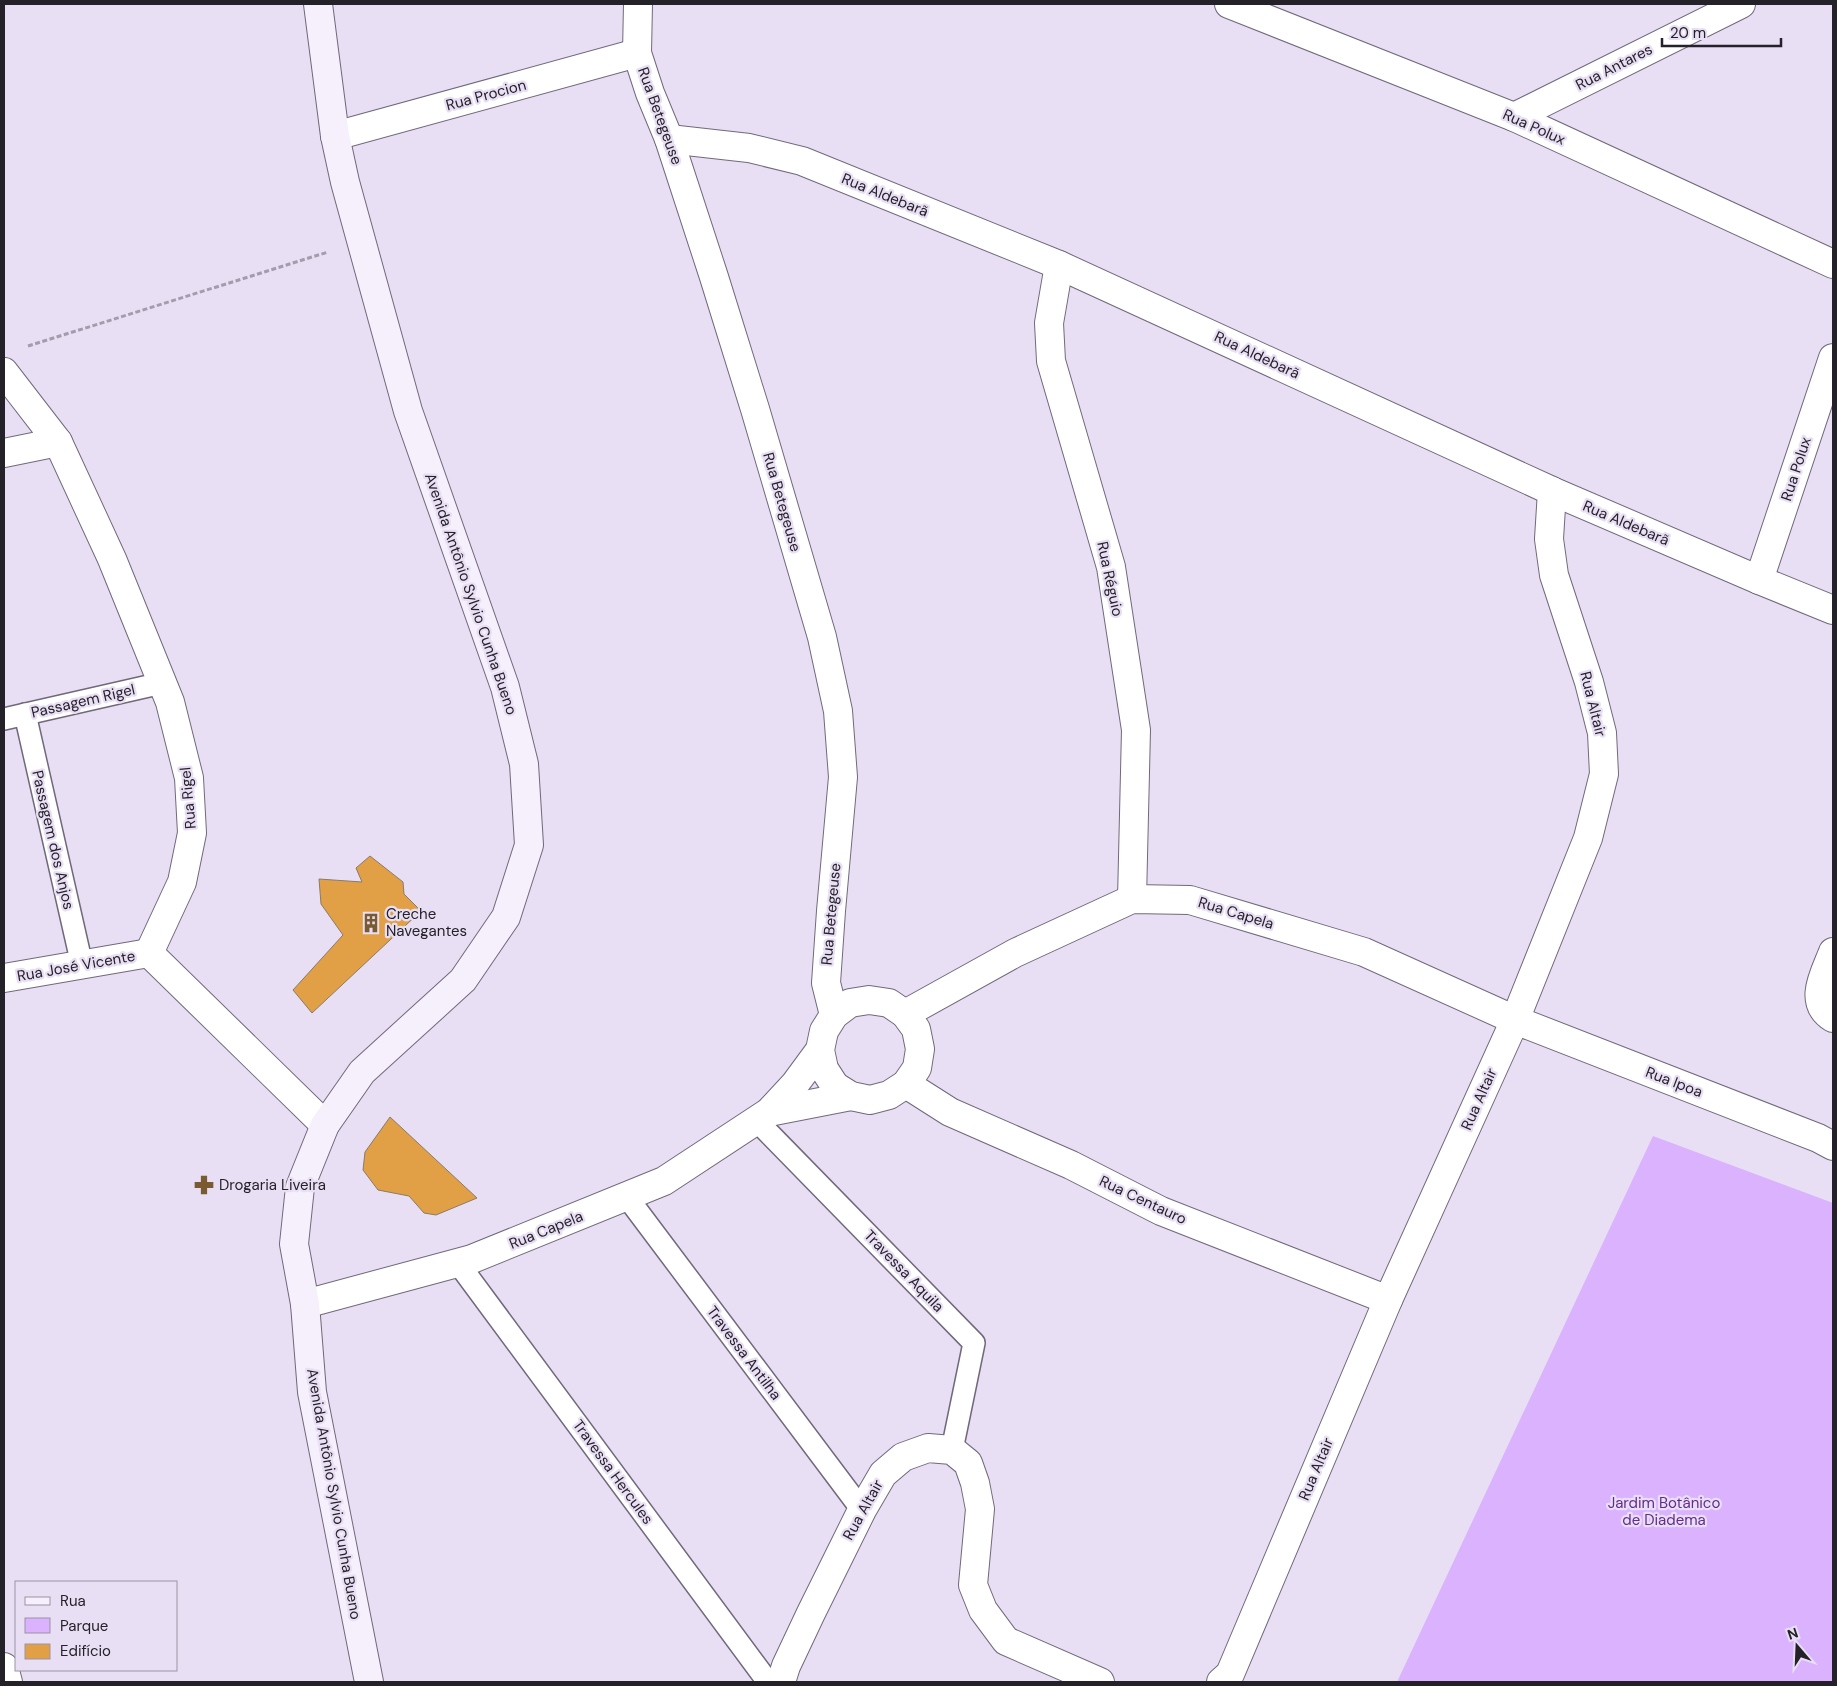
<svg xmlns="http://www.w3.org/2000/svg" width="1837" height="1686" font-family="'DM Sans',sans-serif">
<rect width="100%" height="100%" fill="#e9dff4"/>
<path fill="#dab2fe" d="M1653 1136 1833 1203V1682H1397Z"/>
<g fill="#e1a046" stroke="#897b6a">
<path d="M370 856 403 882 404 894 421 911 312 1013 293 990 343 935 321 904 319 879 362 882 356 868Z"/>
<path d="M390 1117 477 1198 436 1215 424 1213 409 1196 378 1190 363 1170 365 1152Z"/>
</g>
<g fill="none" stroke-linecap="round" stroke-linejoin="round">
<defs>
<g id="service">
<path d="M25 714 82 965"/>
<path d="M4 719 162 683"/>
<path d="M757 1121 974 1343 952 1450"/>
<path d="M627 1197 862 1510"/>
<path d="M458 1263 768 1682"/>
</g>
<g id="minor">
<path d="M638 4 637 53 650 93 669 139 714 277 755 409 822 637 838 711 843 777 831 911 826 983 834 1015"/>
<path d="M1229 4 1514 117 1833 264"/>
<path d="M1514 117 1741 4"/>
<path d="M335 136 637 53"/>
<path d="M669 139 749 148 802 161 1059 265 1552 491 1759 580 1833 610"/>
<path d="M1059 265 1049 323 1051 361 1111 567 1136 730 1132 899"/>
<path d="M4 372 58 442 4 453"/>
<path d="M58 442 112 559 170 702 189 778 192 833 182 882 149 953 325 1125"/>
<path d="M1759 580 1833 358"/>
<path d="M1833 952C1825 973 1807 1002 1833 1018"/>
<path d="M4 978 149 953"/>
<path d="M905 1014 1015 953 1132 899 1190 900 1364 952 1515 1020 1818 1138 1833 1146"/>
<path d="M906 1084 950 1112 1071 1165 1161 1211 1388 1300"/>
<path d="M769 1112 851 1096"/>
<path d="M305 1304 472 1259 664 1181 769 1112 795 1084 820 1050 824 1031 834 1015 850 1003 869 1000 889 1003 905 1014 916 1029 920 1049 917 1068 906 1084 889 1095 870 1100 851 1096 835 1086 824 1069 820 1050"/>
<path d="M4 1667 8 1682"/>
<path d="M781 1682 786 1666 811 1613 862 1510 883 1474 903 1457 928 1448 952 1450 968 1463 975 1483 980 1509 973 1585 983 1610 1006 1641 1100 1682"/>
<path d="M1221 1682 1230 1674 1388 1300 1515 1020 1588 838 1604 774 1602 733 1589 682 1554 575 1549 539 1552 491"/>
</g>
<path id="secondary" d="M318 4 335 136 345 182 408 411 505 687 524 764 529 845 506 917 463 980 362 1072 325 1125 300 1187 294 1244 305 1304 312 1392 369 1682"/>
</defs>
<use href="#service" stroke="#72687b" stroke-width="24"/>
<use href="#minor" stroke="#72687b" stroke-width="30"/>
<use href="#secondary" stroke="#72687b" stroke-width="30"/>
<path stroke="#a49cad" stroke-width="3" stroke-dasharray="5 2.5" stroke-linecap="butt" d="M28 346 328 252"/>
<use href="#service" stroke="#fff" stroke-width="21"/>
<use href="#minor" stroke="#fff" stroke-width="28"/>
<use href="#secondary" stroke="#f6effc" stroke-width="28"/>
</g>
<defs>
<symbol id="building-bare" viewBox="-9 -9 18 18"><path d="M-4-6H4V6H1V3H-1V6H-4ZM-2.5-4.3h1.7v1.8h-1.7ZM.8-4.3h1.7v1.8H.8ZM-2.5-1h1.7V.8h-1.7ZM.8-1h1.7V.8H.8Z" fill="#7a5a30" stroke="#e9dff4" stroke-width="2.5" paint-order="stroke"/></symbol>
<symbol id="pharmacy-bare" viewBox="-9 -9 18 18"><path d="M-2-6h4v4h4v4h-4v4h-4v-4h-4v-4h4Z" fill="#7a5a30" stroke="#e9dff4" stroke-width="2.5" paint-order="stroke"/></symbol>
</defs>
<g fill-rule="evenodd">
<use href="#building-bare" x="357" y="909" width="28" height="28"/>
<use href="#pharmacy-bare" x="190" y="1171" width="28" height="28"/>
</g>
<g text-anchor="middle" stroke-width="4.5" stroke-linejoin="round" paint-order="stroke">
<g font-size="15" fill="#252129" stroke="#e9dff4">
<text transform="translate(1614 67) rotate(-27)" y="5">Rua Antares</text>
<text transform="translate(486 95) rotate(-15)" y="5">Rua Procion</text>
<text transform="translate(660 116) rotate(70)" y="5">Rua Betegeuse</text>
<text transform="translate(1534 127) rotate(24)" y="5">Rua Polux</text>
<text transform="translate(885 195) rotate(22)" y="5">Rua Aldebarã</text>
<text transform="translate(1257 355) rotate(25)" y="5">Rua Aldebarã</text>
<text transform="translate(1796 469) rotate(-72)" y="5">Rua Polux</text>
<text transform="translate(782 502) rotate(74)" y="5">Rua Betegeuse</text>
<text transform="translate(1626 523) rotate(23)" y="5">Rua Aldebarã</text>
<text transform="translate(1110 579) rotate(78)" y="5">Rua Réguio</text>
<text transform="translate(471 594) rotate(71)" y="5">Avenida Antônio Sylvio Cunha Bueno</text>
<text transform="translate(83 701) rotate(-13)" y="5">Passagem Rigel</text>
<text transform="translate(1593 704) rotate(76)" y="5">Rua Altair</text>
<text transform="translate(188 798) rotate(-95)" y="5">Rua Rigel</text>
<text transform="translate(53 840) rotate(77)" y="5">Passagem dos Anjos</text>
<text transform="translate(1236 913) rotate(17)" y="5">Rua Capela</text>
<text transform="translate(831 914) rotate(-85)" y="5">Rua Betegeuse</text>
<text transform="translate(76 966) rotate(-10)" y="5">Rua José Vicente</text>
<text transform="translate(1674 1082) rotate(21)" y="5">Rua Ipoa</text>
<text transform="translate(1479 1099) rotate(-66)" y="5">Rua Altair</text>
<text transform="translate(1143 1200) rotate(25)" y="5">Rua Centauro</text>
<text transform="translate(546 1230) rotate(-22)" y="5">Rua Capela</text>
<text transform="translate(904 1271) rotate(46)" y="5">Travessa Aquila</text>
<text transform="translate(744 1353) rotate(53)" y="5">Travessa Antilha</text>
<text transform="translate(1316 1469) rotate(-67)" y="5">Rua Altair</text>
<text transform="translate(613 1472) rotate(54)" y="5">Travessa Hercules</text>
<text transform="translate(334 1494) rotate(80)" y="5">Avenida Antônio Sylvio Cunha Bueno</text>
<text transform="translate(863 1510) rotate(-61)" y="5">Rua Altair</text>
</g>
<g font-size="15" fill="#252129" stroke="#e9dff4" text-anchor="start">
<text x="386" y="919">Creche<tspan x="386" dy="17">Navegantes</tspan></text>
<text x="219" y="1190">Drogaria Liveira</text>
</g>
<g font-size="15" fill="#652a8e" stroke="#e9dff4">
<text x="1664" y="1508">Jardim Botânico<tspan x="1664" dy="17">de Diadema</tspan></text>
</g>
</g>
<rect width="1837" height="1686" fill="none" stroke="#252129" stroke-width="10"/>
<rect x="15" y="1581" width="162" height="90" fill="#e9dff4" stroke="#9b93a3"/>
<rect x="25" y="1597" width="25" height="8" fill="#f6effc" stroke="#9b93a3"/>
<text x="60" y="1606" font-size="15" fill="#252129">Rua</text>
<rect x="25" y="1618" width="25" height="15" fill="#dab2fe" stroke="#9b93a3"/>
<text x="60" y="1631" font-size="15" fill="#252129">Parque</text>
<rect x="25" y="1644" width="25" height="15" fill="#e1a046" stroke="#9b93a3"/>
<text x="60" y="1656" font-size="15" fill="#252129">Edifício</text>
<g transform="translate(1797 1646) rotate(341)" stroke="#e9dff4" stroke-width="4" paint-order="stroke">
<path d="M0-4L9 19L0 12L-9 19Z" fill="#252129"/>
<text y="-8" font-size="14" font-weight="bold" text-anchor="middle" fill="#252129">N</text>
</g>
<path d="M1662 38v8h119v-8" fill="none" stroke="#252129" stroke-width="2.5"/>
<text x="1670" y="38" font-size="15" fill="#252129" stroke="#e9dff4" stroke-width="4" paint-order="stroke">20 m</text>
</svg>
